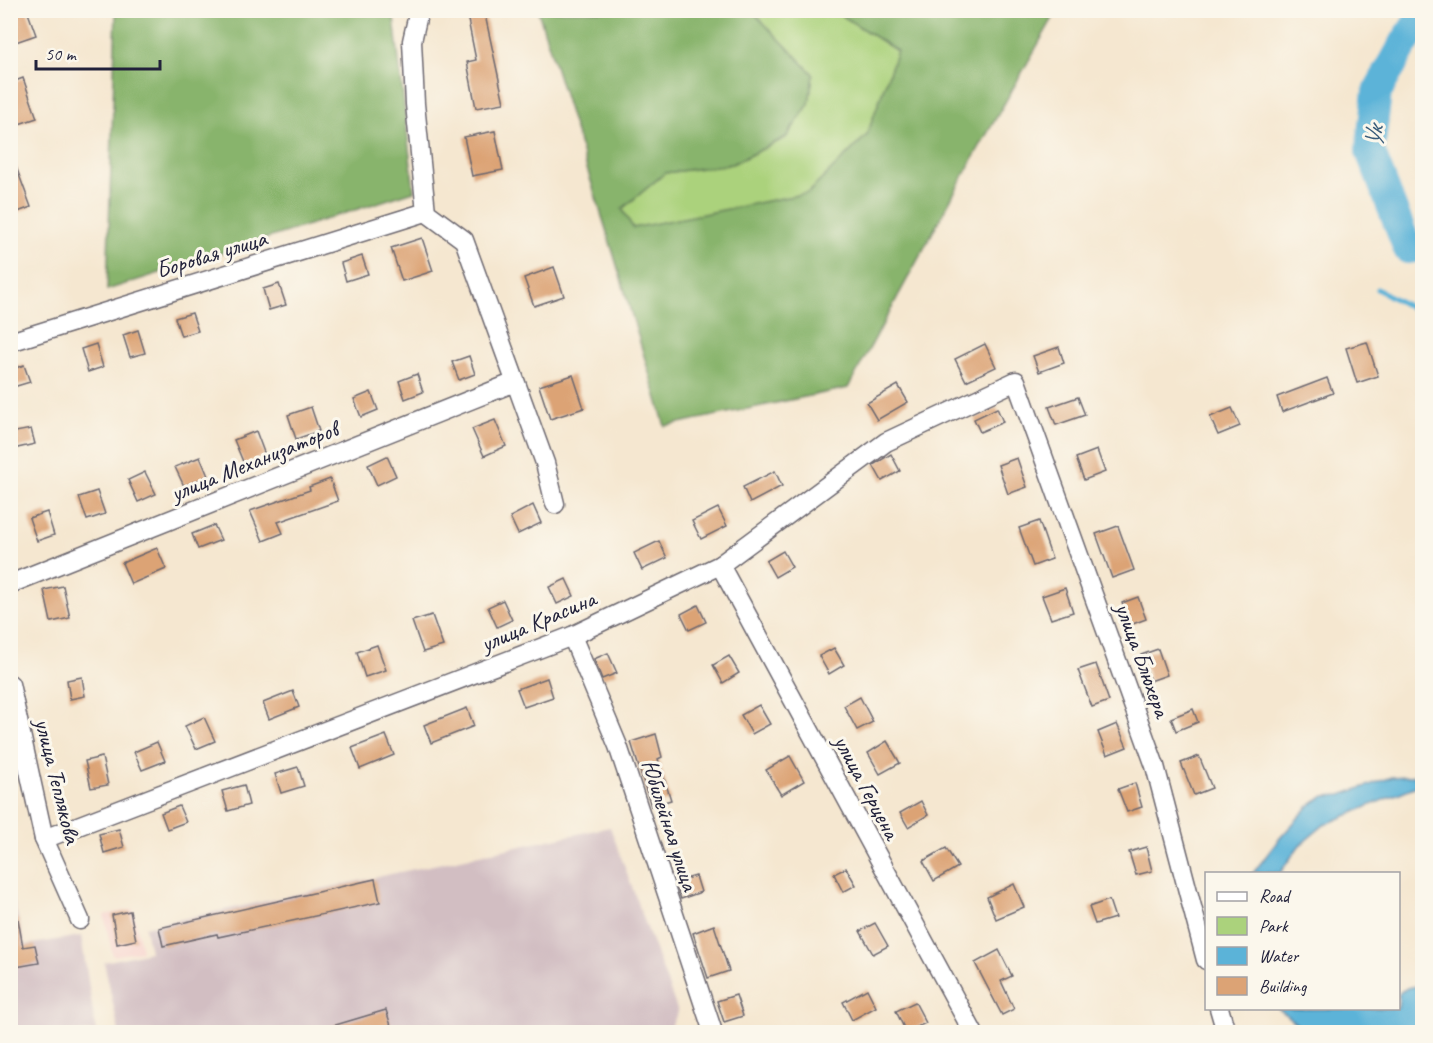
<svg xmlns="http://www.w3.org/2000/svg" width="1433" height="1043" font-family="Caveat,sans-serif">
<rect width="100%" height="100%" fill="#fbf7ec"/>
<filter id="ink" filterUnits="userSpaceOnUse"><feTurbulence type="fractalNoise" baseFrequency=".0167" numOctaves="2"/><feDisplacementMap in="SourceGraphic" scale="12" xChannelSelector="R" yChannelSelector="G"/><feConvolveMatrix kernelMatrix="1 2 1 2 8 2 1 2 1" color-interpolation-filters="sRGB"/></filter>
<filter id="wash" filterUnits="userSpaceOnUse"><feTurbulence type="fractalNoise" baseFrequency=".008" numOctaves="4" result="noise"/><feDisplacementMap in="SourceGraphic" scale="24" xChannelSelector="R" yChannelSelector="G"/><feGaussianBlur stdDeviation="1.35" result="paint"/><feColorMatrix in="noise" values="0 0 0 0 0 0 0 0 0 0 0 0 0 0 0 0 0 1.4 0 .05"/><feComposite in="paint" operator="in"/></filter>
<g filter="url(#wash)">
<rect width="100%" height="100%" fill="#f5e7d0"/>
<path fill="#f7d0ca" d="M133 909 142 951 113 956 104 915Z"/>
<g fill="#d2bec2">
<path d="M610 827 678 1012 668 1032H119L104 962 150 952 145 927Z"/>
<path d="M10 886 25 945 81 936 96 1032H11Z"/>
</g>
<path fill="#abd27c" stroke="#667a5c" stroke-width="1.5" d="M752 11H835L897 51 867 135 808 193 633 228 622 209 665 173 732 164 786 138 809 104 813 74Z"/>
<g fill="#88b46c" stroke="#556b54" stroke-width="1.5">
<path d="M116 11H398L394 18 414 191 107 290Z"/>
<path d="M538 11H752L813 74 809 104 786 137 732 164 665 173 622 209 633 228 808 193 867 135 897 51 835 11H1057L971 162 848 388 665 426 613 252Z"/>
</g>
<g fill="#5bb3d8" stroke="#3e6a8a" stroke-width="1.5">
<path d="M1420 775 1422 777V791L1416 786 1324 825 1299 846 1280 873H1253L1280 838 1309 806 1324 796 1341 795 1392 777Z"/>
<path d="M1422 985V1029L1417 1032H1306L1279 1009 1398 1008 1399 993 1407 988Z"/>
</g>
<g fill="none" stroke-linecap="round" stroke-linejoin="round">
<path stroke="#5bb3d8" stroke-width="5" d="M1377 289 1422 314"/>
<path stroke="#5bb3d8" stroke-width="30" d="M1422 16 1405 42 1377 92 1370 151 1408 249 1422 247"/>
</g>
<g id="blocks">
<g fill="#dca375">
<path d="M10 10H27L36 35 10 44Z"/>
<path d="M466 10H484L504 103 476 108 467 62 476 60Z"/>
<path d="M23 78 37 118 10 127V83Z"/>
<path d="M495 131 503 170 472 176 464 137Z"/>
<path d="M10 156H12L31 207 10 215Z"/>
<path d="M422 238 433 271 402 281 391 248Z"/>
<path d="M362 256 368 274 346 281 341 263Z"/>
<path d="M554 267 564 296 534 306 524 278Z"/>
<path d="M279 284 286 305 269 310 263 289Z"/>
<path d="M192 313 198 331 181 336 175 318Z"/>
<path d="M138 330 145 353 130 357 123 335Z"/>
<path d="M1367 342 1378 376 1357 383 1346 348Z"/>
<path d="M96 344 103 367 88 372 81 349Z"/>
<path d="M985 344 996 367 966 381 955 359Z"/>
<path d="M1059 347 1064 363 1039 372 1033 356Z"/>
<path d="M469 356 475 374 459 380 452 362Z"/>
<path d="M24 365 30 382 10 388V370Z"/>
<path d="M417 374 423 392 405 399 399 381Z"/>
<path d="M573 375 584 408 550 419 539 386Z"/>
<path d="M1327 378 1333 393 1282 412 1277 397Z"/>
<path d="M898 385 908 402 877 420 867 403Z"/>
<path d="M371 392 378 410 361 417 354 399Z"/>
<path d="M1078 397 1085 415 1056 425 1049 407Z"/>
<path d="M311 407 319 431 296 439 288 415Z"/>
<path d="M997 408 1003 422 980 432 974 419Z"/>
<path d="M1232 408 1240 426 1218 435 1210 417Z"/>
<path d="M495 420 506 446 484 456 472 429Z"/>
<path d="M31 429 35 444 13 449 10 433Z"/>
<path d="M256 431 265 455 244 464 234 440Z"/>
<path d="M1097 450 1105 472 1084 480 1076 458Z"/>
<path d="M891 454 900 471 882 481 873 465Z"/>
<path d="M387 456 396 476 377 485 368 465Z"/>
<path d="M200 457 208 476 184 486 175 467Z"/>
<path d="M1017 458 1027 487 1008 494 998 465Z"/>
<path d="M775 471 782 486 750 503 743 487Z"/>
<path d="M145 472 156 494 138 502 128 480Z"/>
<path d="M330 479 338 501 278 522 283 533 263 541 250 511 310 490 309 487Z"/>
<path d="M97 491 105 514 87 520 79 497Z"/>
<path d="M533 505 541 523 518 534 510 517Z"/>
<path d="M718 508 727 526 701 539 692 521Z"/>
<path d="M47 512 54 535 37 541 29 518Z"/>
<path d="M1039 521 1052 559 1033 566 1019 528Z"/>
<path d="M214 525 221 540 198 549 192 534Z"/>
<path d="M1118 526 1134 570 1112 578 1096 534Z"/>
<path d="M659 541 667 558 642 570 634 553Z"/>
<path d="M157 548 166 569 131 584 122 563Z"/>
<path d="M783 551 792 567 775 577 766 561Z"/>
<path d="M566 579 574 596 557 604 549 587Z"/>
<path d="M63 586 70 618 51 622 44 590Z"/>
<path d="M1065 588 1073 612 1051 619 1042 596Z"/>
<path d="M1138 597 1146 619 1130 625 1122 603Z"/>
<path d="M503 600 512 620 497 627 488 607Z"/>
<path d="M698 605 706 622 689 630 681 614Z"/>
<path d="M432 615 443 646 423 652 412 621Z"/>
<path d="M377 645 386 670 365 677 357 652Z"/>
<path d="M834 648 844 665 829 674 819 656Z"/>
<path d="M1158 649 1167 675 1150 681 1141 655Z"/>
<path d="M608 653 617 673 602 679 594 659Z"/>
<path d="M729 656 739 673 723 683 713 665Z"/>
<path d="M1096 664 1109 701 1092 707 1078 670Z"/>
<path d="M82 677 85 696 70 699 67 680Z"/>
<path d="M547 678 553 697 524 707 517 689Z"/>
<path d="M293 691 299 707 269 719 263 703Z"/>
<path d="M860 697 873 722 857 730 844 706Z"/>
<path d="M759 705 770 724 752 734 741 715Z"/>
<path d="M467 708 474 726 431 743 424 725Z"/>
<path d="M1193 709 1198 722 1176 731 1171 718Z"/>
<path d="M204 717 215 741 196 749 185 726Z"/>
<path d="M1117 724 1127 747 1107 755 1098 732Z"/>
<path d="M656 734 662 757 658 759 671 800 651 806 631 742Z"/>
<path d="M386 735 394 755 360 769 352 748Z"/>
<path d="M887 741 900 763 880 774 868 753Z"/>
<path d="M157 742 165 761 142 770 134 752Z"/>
<path d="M790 756 804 781 781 795 766 770Z"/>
<path d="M1199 756 1212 788 1194 795 1181 763Z"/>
<path d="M102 757 108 785 91 788 85 761Z"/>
<path d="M298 767 304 786 281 793 275 774Z"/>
<path d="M1135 783 1142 807 1127 812 1118 789Z"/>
<path d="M244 785 249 805 228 811 222 791Z"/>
<path d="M921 801 928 815 908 827 900 813Z"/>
<path d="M179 806 186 822 167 829 161 813Z"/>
<path d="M119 829 124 847 104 853 99 834Z"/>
<path d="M1146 847 1152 871 1136 875 1129 852Z"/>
<path d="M946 848 958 867 934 881 923 861Z"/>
<path d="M846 868 856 885 843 892 834 874Z"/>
<path d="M696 876 701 892 681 899 675 882Z"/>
<path d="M375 879 380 902 218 937 217 934 163 946 159 928Z"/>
<path d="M1014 884 1024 907 996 919 987 897Z"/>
<path d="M1109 900 1115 918 1095 924 1089 907Z"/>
<path d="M130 911 136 940 117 944 112 915Z"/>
<path d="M10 919H18L23 947 35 945 39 963 10 968Z"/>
<path d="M875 923 888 946 873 954 860 931Z"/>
<path d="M714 925 729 971 708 978 693 933Z"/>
<path d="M999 950 1012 976 1001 981 1014 1009 1002 1015 975 963Z"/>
<path d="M867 989 876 1007 852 1020 843 1002Z"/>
<path d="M736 995 743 1016 724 1022 717 1001Z"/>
<path d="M915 1002 926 1023 906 1032 896 1011Z"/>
<path d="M386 1010 393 1032H322V1029Z"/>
</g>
</g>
</g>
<g filter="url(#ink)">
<use href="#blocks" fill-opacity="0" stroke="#6c676f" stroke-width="1.5"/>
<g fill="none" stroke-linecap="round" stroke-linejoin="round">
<defs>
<g id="street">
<path d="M419 10 412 41 415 104 426 212 464 240 545 463 555 504"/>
<path d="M10 342 426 212"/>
<path d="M720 565 973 1032"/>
<path d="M10 584 515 382"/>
<path d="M572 636 618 746 713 1032"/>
<path d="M10 684 44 839 80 920"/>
<path d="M44 839 572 636 720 565 886 442 1016 381 1155 766 1206 960"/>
<path d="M1219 1008 1226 1032"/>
</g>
</defs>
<use href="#street" stroke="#6c676f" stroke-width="21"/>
<use href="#street" stroke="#fff" stroke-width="18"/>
</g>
</g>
<g text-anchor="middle" stroke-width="6" stroke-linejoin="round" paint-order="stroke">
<g font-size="24" fill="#22223b" stroke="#fbf7ec">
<text transform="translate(211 254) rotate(-17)" y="8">Боровая улица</text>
<text transform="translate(254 461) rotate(-22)" y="8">улица Механизаторов</text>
<text transform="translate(538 621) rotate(-23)" y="8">улица Красина</text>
<text transform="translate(1143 660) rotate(70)" y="8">улица Блюхера</text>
<text transform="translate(58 781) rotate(76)" y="8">улица Теплякова</text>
<text transform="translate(867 787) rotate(62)" y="8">улица Герцена</text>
<text transform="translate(670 825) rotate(72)" y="8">Юбилейная улица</text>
</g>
<g font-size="26" font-style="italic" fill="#395c7a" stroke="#fbf7ec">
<text transform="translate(1374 137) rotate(-89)" y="9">Ук</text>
</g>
</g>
<rect width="1433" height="1043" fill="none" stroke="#fbf7ec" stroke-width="36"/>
<rect x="1205" y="872" width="195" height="138" fill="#fbf7ec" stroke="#a4a2a5" stroke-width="1.5"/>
<rect x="1217" y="892" width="30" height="9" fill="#ffffff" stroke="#a4a2a5" stroke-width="1.5"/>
<text x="1259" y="902" font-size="18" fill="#22223b">Road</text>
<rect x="1217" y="917" width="30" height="18" fill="#abd27c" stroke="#a4a2a5" stroke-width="1.5"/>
<text x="1259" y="932" font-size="18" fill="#22223b">Park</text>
<rect x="1217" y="947" width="30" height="18" fill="#5bb3d8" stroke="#a4a2a5" stroke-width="1.5"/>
<text x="1259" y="962" font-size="18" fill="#22223b">Water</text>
<rect x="1217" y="977" width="30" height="18" fill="#dca375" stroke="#a4a2a5" stroke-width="1.5"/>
<text x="1259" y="992" font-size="18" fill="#22223b">Building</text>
<path d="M36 60v9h124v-9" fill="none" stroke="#22223b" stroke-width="3"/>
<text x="45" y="60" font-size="18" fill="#22223b" stroke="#fbf7ec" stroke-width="4.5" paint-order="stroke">50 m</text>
</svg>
